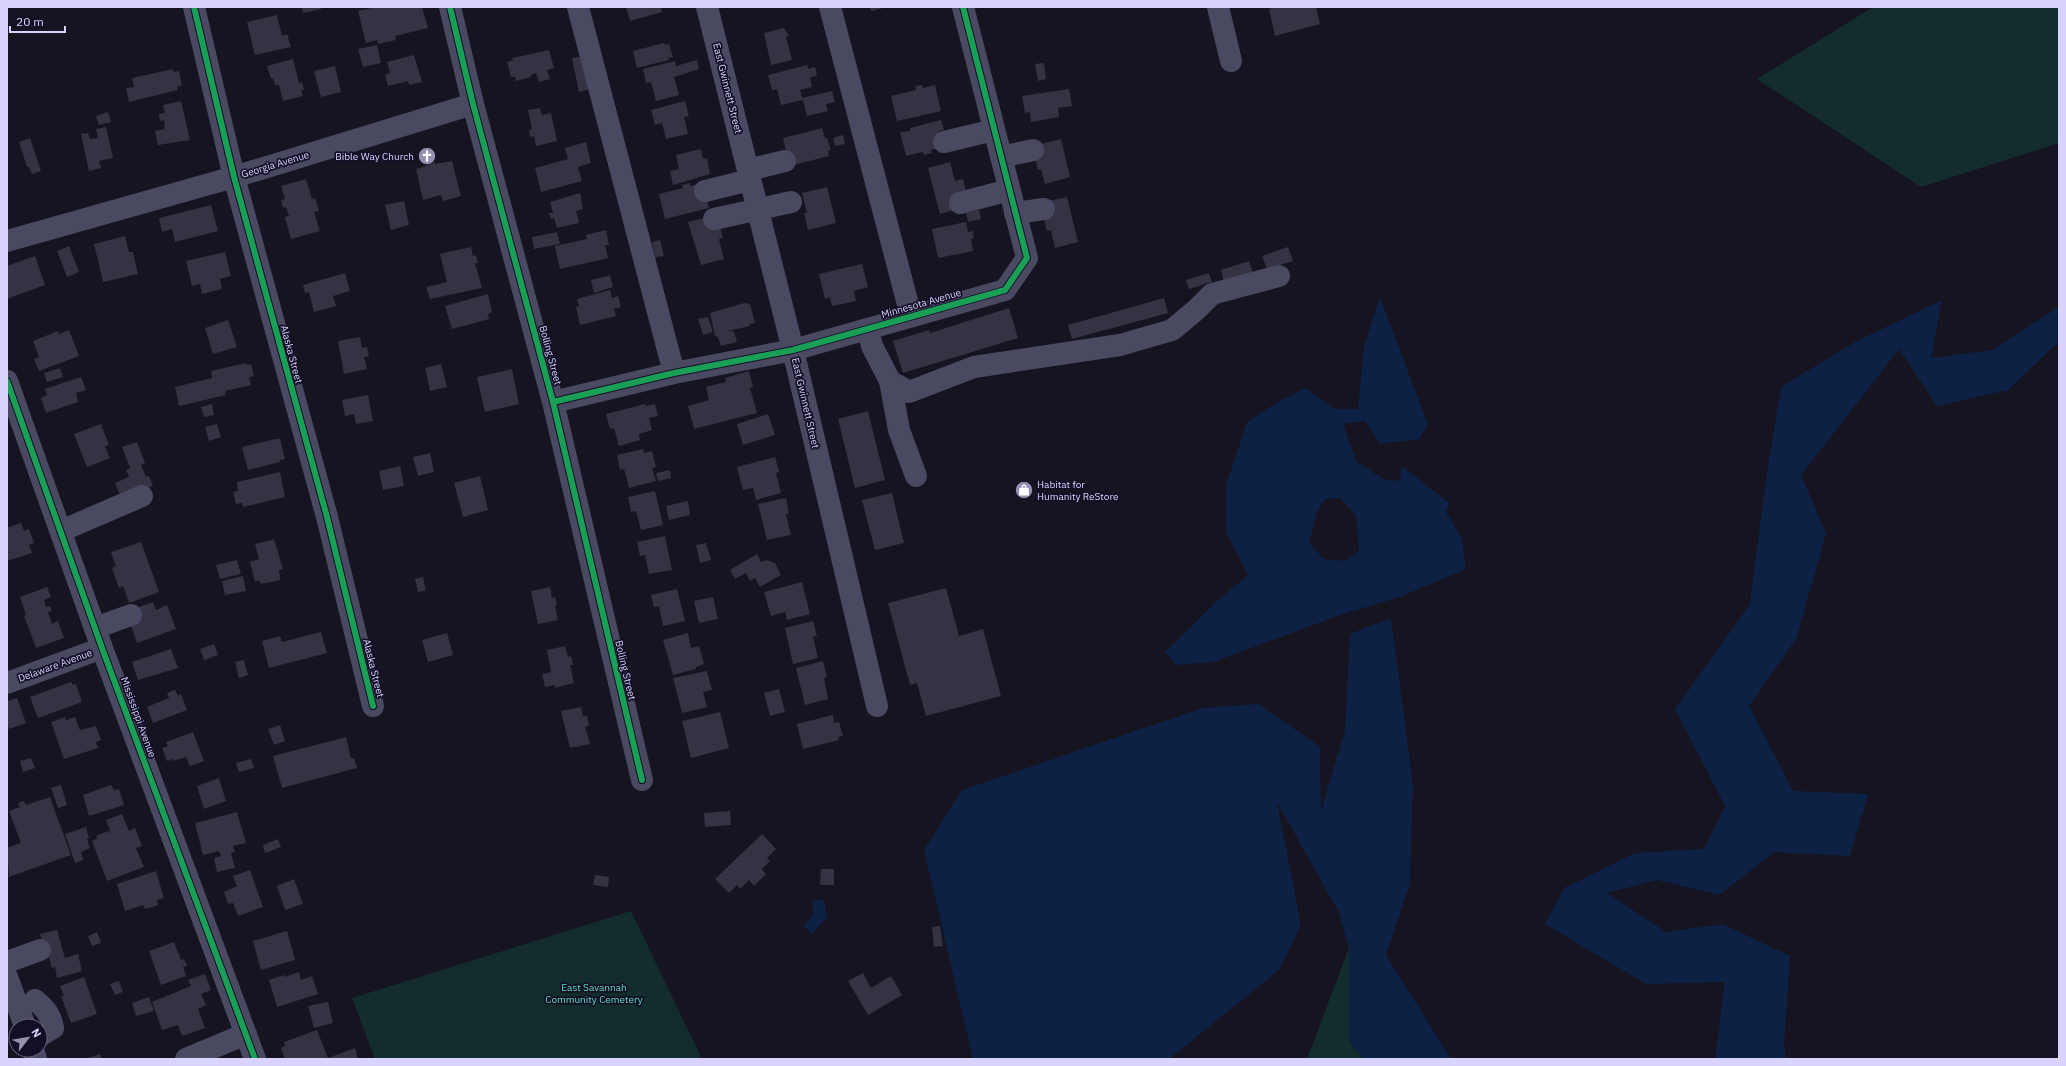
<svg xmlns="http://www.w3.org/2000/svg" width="2066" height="1066" viewBox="0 0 2066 1066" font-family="'IBM Plex Sans',sans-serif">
	<rect width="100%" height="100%" fill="#161421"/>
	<path fill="#132c2d" d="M 1873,7 L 2059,7 L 2059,143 L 1921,187 L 1757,79 Z
		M 631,911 L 702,1059 L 375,1059 L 352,998 Z
		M 1349,948 L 1349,1042 L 1364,1059 L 1307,1059 Z"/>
	<path fill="#0d2144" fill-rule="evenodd" d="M 1380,297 L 1428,425 L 1419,439 L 1380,444 L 1365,421 L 1343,424 L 1356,461 L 1383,479 L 1400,481 L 1402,466 L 1449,503 L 1446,512 L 1462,539 L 1466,569 L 1400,597 L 1340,615 L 1213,662 L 1176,665 L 1165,652 L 1215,603 L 1248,575 L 1226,532 L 1226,485 L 1247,422 L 1278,402 L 1306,388 L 1334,409 L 1358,409 L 1364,346 ZM 1340,498 L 1356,516 L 1359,551 L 1346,561 L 1324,559 L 1309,543 L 1317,512 L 1325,499 Z
		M 1942,300 L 1931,358 L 1992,350 L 2059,307 L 2059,341 L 2008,390 L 1937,406 L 1899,349 L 1801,475 L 1826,534 L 1796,639 L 1749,706 L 1793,791 L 1868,794 L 1850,856 L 1775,852 L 1719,895 L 1657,880 L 1607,893 L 1666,932 L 1723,924 L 1790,956 L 1784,1045 L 1786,1059 L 1715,1059 L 1725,982 L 1646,984 L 1545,924 L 1564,888 L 1635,853 L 1704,849 L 1725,806 L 1675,709 L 1750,604 L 1767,472 L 1781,387 L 1855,342 Z
		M 1391,618 L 1413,784 L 1410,883 L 1386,955 L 1451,1059 L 1364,1059 L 1349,1042 L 1349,948 L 1338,911 L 1277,802 L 1301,925 L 1279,970 L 1169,1059 L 973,1059 L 924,850 L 962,790 L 1203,708 L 1259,704 L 1320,747 L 1321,811 L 1345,730 L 1350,634 Z
		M 824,899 L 827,917 L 812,934 L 803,926 L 814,913 L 812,901 Z"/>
	<path fill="#343243" d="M 302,7 L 321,7 L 321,9 L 303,13 Z
		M 376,7 L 422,7 L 428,28 L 395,36 L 396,40 L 378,44 L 377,40 L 366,43 L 358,11 Z
		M 626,7 L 661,7 L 662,12 L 630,21 Z
		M 870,7 L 883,7 L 883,8 L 871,11 Z
		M 1275,7 L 1316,7 L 1320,24 L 1275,36 L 1269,9 Z
		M 277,15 L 282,36 L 287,34 L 291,47 L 255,55 L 247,22 Z
		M 784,28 L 789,36 L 786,37 L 792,60 L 771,65 L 764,33 Z
		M 664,43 L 665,45 L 669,44 L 673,57 L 668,58 L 669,60 L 637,68 L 633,51 Z
		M 377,45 L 381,63 L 363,67 L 358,49 Z
		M 549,50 L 554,68 L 547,70 L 550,79 L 539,82 L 536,73 L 531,75 L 531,77 L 516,81 L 515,77 L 511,77 L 507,62 L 513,60 L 512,58 Z
		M 414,55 L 422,82 L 409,85 L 408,81 L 388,86 L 385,75 L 390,73 L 387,62 Z
		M 584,56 L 591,89 L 579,92 L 572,58 Z
		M 293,59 L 299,83 L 302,82 L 304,90 L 301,90 L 303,96 L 283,101 L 279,85 L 275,85 L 273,78 L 271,79 L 267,66 Z
		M 697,60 L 699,69 L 674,77 L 679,95 L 656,101 L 651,82 L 646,83 L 643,69 L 675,61 L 676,66 Z
		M 1044,63 L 1046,79 L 1038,81 L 1035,64 Z
		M 807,65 L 808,69 L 815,67 L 817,76 L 810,77 L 812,87 L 800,90 L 802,98 L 832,91 L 835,102 L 826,104 L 828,111 L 807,116 L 803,100 L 781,105 L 777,89 L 772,90 L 768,75 Z
		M 335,66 L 341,92 L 321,97 L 314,71 Z
		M 173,69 L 173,72 L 179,71 L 182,85 L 177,87 L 178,90 L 129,102 L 126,88 L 134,87 L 132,78 Z
		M 922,85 L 923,88 L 935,85 L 941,111 L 897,121 L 891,96 L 916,90 L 915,86 Z
		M 1069,89 L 1072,106 L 1058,108 L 1059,117 L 1031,122 L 1030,112 L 1025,113 L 1022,96 Z
		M 181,101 L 190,140 L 158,145 L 155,131 L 165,129 L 164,120 L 160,121 L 159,114 L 165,113 L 163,105 Z
		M 685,101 L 689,116 L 684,117 L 688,134 L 666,139 L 662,123 L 655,125 L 651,110 Z
		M 540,108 L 542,115 L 551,113 L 557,141 L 536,146 L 534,136 L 530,137 L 529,130 L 532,129 L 528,110 Z
		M 108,112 L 111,122 L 99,125 L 96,116 Z
		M 941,120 L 944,130 L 939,131 L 944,147 L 931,150 L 932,153 L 924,155 L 923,152 L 906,156 L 900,132 L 910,131 L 910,128 Z
		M 106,127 L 113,158 L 99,161 L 101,168 L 89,171 L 81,134 L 88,133 L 90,139 L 98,138 L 96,129 Z
		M 822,128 L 825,138 L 827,138 L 831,150 L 828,151 L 829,156 L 790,166 L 783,138 Z
		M 843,135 L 845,144 L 835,146 L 833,138 Z
		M 30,138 L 41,171 L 32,174 L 29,167 L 27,167 L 19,142 Z
		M 1061,139 L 1070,177 L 1045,184 L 1041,169 L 1038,170 L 1032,146 Z
		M 586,142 L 591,163 L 578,167 L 582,181 L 541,192 L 535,168 L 568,159 L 565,148 Z
		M 701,149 L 703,159 L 707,158 L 710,174 L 673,185 L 670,171 L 679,169 L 676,155 Z
		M 434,158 L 435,164 L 452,161 L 461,196 L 443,201 L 441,195 L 423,200 L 416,169 L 426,166 L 425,160 Z
		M 950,162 L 955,181 L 963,179 L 967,195 L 961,208 L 940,214 L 928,168 Z
		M 306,179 L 312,199 L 315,198 L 319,211 L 314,212 L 320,231 L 291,239 L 285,217 L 289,216 L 286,207 L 283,208 L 281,200 L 285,199 L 281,186 Z
		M 690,183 L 690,186 L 703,183 L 709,208 L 665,219 L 659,194 L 683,188 L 682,185 Z
		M 827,187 L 836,223 L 808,230 L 804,213 L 807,213 L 802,193 Z
		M 580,193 L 583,209 L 576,211 L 579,223 L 557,228 L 554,218 L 551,219 L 549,213 L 553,213 L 550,202 Z
		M 1067,197 L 1078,242 L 1055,248 L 1051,230 L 1047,231 L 1043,214 L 1044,202 Z
		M 404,201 L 409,225 L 391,230 L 385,205 Z
		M 211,205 L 218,231 L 175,242 L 172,229 L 162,232 L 159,218 Z
		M 979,210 L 981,219 L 968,222 L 966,213 Z
		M 713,216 L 719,223 L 723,238 L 719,239 L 724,259 L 701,265 L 688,222 Z
		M 966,222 L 968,232 L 973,231 L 974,238 L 971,239 L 973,251 L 938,258 L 932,229 Z
		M 606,230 L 609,245 L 605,245 L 608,258 L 560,269 L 555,246 L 587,239 L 586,235 Z
		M 557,232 L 560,244 L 534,249 L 532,237 Z
		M 125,236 L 129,252 L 133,252 L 138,274 L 103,282 L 94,244 Z
		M 660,240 L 664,256 L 655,257 L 652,242 Z
		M 69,246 L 79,272 L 67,277 L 57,251 Z
		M 471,247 L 473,256 L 476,255 L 478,263 L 475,263 L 482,288 L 430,299 L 426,287 L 447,282 L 440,254 Z
		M 1288,247 L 1293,261 L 1267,269 L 1262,256 Z
		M 225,252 L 231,276 L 220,279 L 222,289 L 202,294 L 200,284 L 192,286 L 186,261 Z
		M 35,256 L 45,285 L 7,299 L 7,266 Z
		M 1249,261 L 1253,273 L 1224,282 L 1221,270 Z
		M 862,264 L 868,287 L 854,291 L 856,301 L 832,306 L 830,297 L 825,299 L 819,274 Z
		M 345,273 L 350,291 L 333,296 L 336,306 L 314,312 L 309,292 L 305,293 L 303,285 Z
		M 1209,273 L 1212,282 L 1189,289 L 1186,280 Z
		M 610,275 L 613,287 L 594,293 L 591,280 Z
		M 610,290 L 612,298 L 618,296 L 621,307 L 614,309 L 616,316 L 580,325 L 576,307 L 579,306 L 577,299 Z
		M 488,294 L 492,312 L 488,314 L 489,319 L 452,329 L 445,306 Z
		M 1164,298 L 1168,313 L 1072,339 L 1068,325 Z
		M 744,303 L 750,304 L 755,323 L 749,324 L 750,326 L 728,331 L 734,331 L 737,342 L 721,346 L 718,337 L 715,336 L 710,313 Z
		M 1009,308 L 1018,338 L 903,373 L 893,341 L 929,330 L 930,333 Z
		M 708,317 L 713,332 L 703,335 L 698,319 Z
		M 228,320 L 237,347 L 213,354 L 205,328 Z
		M 69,330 L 79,356 L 39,371 L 34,359 L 39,357 L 33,341 L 58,331 L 59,334 Z
		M 360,337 L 362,348 L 367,347 L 369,356 L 364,357 L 367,369 L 344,374 L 338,341 Z
		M 246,363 L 246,365 L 251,364 L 254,376 L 249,377 L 251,385 L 225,391 L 226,395 L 179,406 L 175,387 L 212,378 L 211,371 Z
		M 441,364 L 447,387 L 430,391 L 425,368 Z
		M 60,368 L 63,377 L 47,382 L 44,373 Z
		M 512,369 L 519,404 L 485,412 L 477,377 Z
		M 749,371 L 753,387 L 750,388 L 757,413 L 694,429 L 688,406 L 709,400 L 706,387 L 726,382 L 725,378 Z
		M 81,377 L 86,390 L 76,393 L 78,402 L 46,413 L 41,398 L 47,395 L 45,389 Z
		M 368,395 L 373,421 L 356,424 L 354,414 L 345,416 L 342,400 Z
		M 212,404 L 214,415 L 204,417 L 201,407 Z
		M 645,404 L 646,406 L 655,404 L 658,416 L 649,418 L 652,430 L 639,434 L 640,440 L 619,446 L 614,428 L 610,429 L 606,414 Z
		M 868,411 L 885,480 L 855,488 L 838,419 Z
		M 768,414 L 775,435 L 743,445 L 737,424 Z
		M 101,424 L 109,445 L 105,446 L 110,458 L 87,467 L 74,434 Z
		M 217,424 L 221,437 L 209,441 L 205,427 Z
		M 275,439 L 280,439 L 285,459 L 280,460 L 280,462 L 248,470 L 242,447 Z
		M 137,442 L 145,463 L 141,465 L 146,477 L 149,476 L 153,486 L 121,498 L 115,483 L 129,477 L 126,470 L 130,468 L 122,447 Z
		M 643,449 L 644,453 L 652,451 L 656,467 L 652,468 L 656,481 L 629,488 L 624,469 L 620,470 L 617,455 Z
		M 430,453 L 434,472 L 418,476 L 413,457 Z
		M 775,457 L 779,472 L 776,473 L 781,493 L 756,500 L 753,488 L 743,490 L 737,467 Z
		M 400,466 L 404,486 L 383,490 L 379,471 Z
		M 670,470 L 671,478 L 658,481 L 656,473 Z
		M 280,472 L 285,497 L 243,507 L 242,503 L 236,504 L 233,492 L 238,491 L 237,482 Z
		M 480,476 L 488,510 L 463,517 L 454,483 Z
		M 655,491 L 663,525 L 641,530 L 636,511 L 631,512 L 628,497 Z
		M 892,493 L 904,543 L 875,550 L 862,500 Z
		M 786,498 L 789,514 L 786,514 L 791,535 L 767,540 L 758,504 Z
		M 688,501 L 690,515 L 669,520 L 666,506 Z
		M 21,523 L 24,531 L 29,529 L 34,543 L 29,545 L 32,553 L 7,561 L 7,528 Z
		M 665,536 L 672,570 L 649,574 L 645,555 L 640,556 L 637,542 Z
		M 274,539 L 283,569 L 279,570 L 280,580 L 261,584 L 259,580 L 255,582 L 250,562 L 259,559 L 255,544 Z
		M 141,542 L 159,592 L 129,603 L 123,586 L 119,588 L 112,568 L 116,566 L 111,552 Z
		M 706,543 L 711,560 L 700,563 L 696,545 Z
		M 757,554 L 761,562 L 767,560 L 775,563 L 781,575 L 760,587 L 755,578 L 750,581 L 746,573 L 735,579 L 730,570 Z
		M 237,560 L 241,574 L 220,579 L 216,565 Z
		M 243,576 L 246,591 L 225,595 L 222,581 Z
		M 423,577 L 426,590 L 418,592 L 415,579 Z
		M 802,582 L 810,614 L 787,620 L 785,612 L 771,616 L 764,592 Z
		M 47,587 L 51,597 L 44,600 L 46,607 L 50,606 L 52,611 L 48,612 L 52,624 L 58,621 L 64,638 L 36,648 L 24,616 L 26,615 L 20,597 Z
		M 550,587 L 552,598 L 555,597 L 557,605 L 555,606 L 558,620 L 538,624 L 531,591 Z
		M 946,588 L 959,636 L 983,629 L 1001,696 L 926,716 L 917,683 L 910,685 L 888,603 Z
		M 677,589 L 685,621 L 663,626 L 659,606 L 654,607 L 651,595 Z
		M 713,597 L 718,619 L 699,623 L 694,601 Z
		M 153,602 L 156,610 L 167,605 L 176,629 L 137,643 L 129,620 L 130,610 Z
		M 813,621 L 817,636 L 813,637 L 818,658 L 793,664 L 785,628 Z
		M 321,632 L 327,653 L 269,668 L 262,641 L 280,636 L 282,642 Z
		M 447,633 L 453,655 L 428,662 L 422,640 Z
		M 688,633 L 691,648 L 699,646 L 704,664 L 696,667 L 696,669 L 673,675 L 663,640 Z
		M 214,644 L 218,655 L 204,660 L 200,649 Z
		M 565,646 L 568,657 L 571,656 L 573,665 L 570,665 L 574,683 L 555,688 L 555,685 L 545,687 L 542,674 L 551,672 L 547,650 Z
		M 171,649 L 178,668 L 138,680 L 132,662 Z
		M 244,660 L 248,675 L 239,678 L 235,662 Z
		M 823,661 L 827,677 L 824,678 L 828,699 L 805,705 L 796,668 Z
		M 707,671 L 712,690 L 703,692 L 707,707 L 682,713 L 673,678 Z
		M 71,682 L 73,685 L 76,684 L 82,702 L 38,718 L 30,697 Z
		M 779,689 L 785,712 L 770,716 L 764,693 Z
		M 175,690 L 178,696 L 181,694 L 187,710 L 153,723 L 147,707 L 169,698 L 167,693 Z
		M 17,698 L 26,723 L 9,729 L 7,723 L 7,701 Z
		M 581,707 L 583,716 L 587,716 L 589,726 L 585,727 L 590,744 L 570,748 L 561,711 Z
		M 720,712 L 729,748 L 691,758 L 682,721 Z
		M 833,715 L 834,723 L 839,722 L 843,736 L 838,737 L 839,740 L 803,749 L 797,724 Z
		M 65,717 L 66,720 L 75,717 L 80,730 L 96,726 L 101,740 L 96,742 L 98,748 L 64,759 L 51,722 Z
		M 280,725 L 285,741 L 274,745 L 268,729 Z
		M 193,732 L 204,761 L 190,766 L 186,757 L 173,761 L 172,759 L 167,761 L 162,748 L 168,746 L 166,742 Z
		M 346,737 L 351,758 L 354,758 L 357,768 L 282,788 L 273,756 Z
		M 31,758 L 35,768 L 23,772 L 20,761 Z
		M 251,759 L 254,768 L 239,772 L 236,763 Z
		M 219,778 L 226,801 L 204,809 L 197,786 Z
		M 61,785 L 67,805 L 58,808 L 51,788 Z
		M 111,785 L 114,790 L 119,789 L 124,805 L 89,816 L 83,795 Z
		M 50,797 L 71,855 L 9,877 L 7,848 L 21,843 L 9,811 L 20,807 L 18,803 L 24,801 L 26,805 Z
		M 730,811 L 731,825 L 705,827 L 704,813 Z
		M 237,812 L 246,843 L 233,846 L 235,852 L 231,853 L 235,868 L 217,872 L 214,858 L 221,856 L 219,851 L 203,855 L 195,823 Z
		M 122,814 L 129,831 L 135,828 L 142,846 L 136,848 L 144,867 L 107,881 L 92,841 L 97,839 L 96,836 L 108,831 L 111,834 L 106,820 Z
		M 86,827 L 89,838 L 87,839 L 90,848 L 81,852 L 83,860 L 75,863 L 65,834 Z
		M 762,834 L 776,849 L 767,858 L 770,861 L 762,869 L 766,874 L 754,886 L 749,880 L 740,889 L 737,885 L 729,893 L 715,879 Z
		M 278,839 L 281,847 L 265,853 L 263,845 Z
		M 821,869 L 834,869 L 834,885 L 820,885 Z
		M 250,870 L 263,907 L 238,916 L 233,903 L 228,904 L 224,892 L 237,886 L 233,876 Z
		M 156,871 L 164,898 L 157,900 L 158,905 L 145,909 L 143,905 L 125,911 L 117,884 Z
		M 595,875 L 609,877 L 608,887 L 593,885 Z
		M 294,879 L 303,904 L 285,910 L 277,886 Z
		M 940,926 L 943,946 L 934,947 L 932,927 Z
		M 57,930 L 65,958 L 78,954 L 82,971 L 57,978 L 55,967 L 52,968 L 49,957 L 47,958 L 40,934 Z
		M 287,931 L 295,960 L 261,970 L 253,941 Z
		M 97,932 L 101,943 L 92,946 L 88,936 Z
		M 174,942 L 181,960 L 184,959 L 187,966 L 183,967 L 186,976 L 161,985 L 149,951 Z
		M 299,972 L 301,980 L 312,976 L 318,994 L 277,1007 L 269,980 L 284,975 L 285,977 Z
		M 863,973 L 871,988 L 891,976 L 902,995 L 868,1015 L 848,981 Z
		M 205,974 L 211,990 L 201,994 L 206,1005 L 198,1009 L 205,1028 L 182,1036 L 178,1025 L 162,1030 L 152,1002 L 191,986 L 188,980 Z
		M 84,977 L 97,1014 L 71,1023 L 61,996 L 64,996 L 60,986 Z
		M 119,981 L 123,992 L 115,995 L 110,984 Z
		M 149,997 L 154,1011 L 136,1016 L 132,1003 Z
		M 328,1002 L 333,1023 L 314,1028 L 308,1006 Z
		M 317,1030 L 328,1058 L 355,1048 L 358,1059 L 285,1059 L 281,1048 L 285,1046 L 284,1042 Z
		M 100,1054 L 102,1059 L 85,1059 Z"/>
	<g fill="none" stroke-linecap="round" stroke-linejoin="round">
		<path stroke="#4a4962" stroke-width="22" d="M 194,7 L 234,177 L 327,517 L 373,706
			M 450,7 L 473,104 L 553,402 L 642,780
			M 578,7 L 674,373
			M 707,7 L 793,350 L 877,706
			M 830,7 L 911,316
			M 1218,7 L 1231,61
			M 944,142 L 994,130
			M 1001,157 L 1033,150
			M 748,170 L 785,161
			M 705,191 L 750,180
			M 960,203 L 1009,190
			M 1015,213 L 1044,209
			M 714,219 L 791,202
			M 7,241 L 234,177 L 473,104
			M 868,329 L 872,346 L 890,381 L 909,392 L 974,367 L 1120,345 L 1172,330 L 1196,310 L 1212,294 L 1279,276
			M 7,381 L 102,648 L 255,1059
			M 890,381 L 899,430 L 916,476
			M 553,402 L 674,373 L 793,350 L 1005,290 L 1027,258 L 963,7
			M 61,531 L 142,496
			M 95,628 L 131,615
			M 7,683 L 102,648
			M 7,962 L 40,950
			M 7,977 L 25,1026
			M 35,1000 C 45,1008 51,1015 53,1028 L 40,1036
			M 33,1050 L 36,1059
			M 186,1059 L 246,1034"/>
		<defs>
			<path id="cycleway" d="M 194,7 L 234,177 L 327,517 L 373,706
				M 450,7 L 473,104 L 553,402 L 642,780
				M 7,381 L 102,648 L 255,1059
				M 553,402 L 674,373 L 793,350 L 1005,290 L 1027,258 L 963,7"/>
		</defs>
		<use href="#cycleway" stroke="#130f26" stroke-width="8"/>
		<use href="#cycleway" stroke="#1a9f57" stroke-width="6"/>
	</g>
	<defs>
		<symbol id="church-disc" viewBox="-11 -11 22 22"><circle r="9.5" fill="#9591b1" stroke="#130f26"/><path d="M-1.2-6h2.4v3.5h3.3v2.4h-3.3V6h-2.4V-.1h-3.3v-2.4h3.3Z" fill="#fff"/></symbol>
		<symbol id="shop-disc" viewBox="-11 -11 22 22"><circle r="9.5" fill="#9591b1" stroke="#130f26"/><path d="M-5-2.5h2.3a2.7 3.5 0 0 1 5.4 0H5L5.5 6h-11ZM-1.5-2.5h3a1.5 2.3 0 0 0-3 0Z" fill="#fff"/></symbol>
	</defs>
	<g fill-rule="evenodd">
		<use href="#church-disc" x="417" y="146" width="20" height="20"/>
		<use href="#shop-disc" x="1014" y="480" width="20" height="20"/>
	</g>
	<g text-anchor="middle" stroke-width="3.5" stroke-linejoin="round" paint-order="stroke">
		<g font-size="10" fill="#d9d4ff" stroke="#130f26">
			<text transform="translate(728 88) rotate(76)" y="4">East Gwinnett Street</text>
			<text transform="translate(275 164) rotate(-17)" y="4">Georgia Avenue</text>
			<text transform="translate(921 303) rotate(-16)" y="4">Minnesota Avenue</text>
			<text transform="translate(292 354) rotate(75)" y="4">Alaska Street</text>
			<text transform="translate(551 355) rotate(75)" y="4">Bolling Street</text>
			<text transform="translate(806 403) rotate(77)" y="4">East Gwinnett Street</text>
			<text transform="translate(55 665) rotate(-20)" y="4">Delaware Avenue</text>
			<text transform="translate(374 668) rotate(76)" y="4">Alaska Street</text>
			<text transform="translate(626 670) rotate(77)" y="4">Bolling Street</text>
			<text transform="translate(139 717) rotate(70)" y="4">Mississippi Avenue</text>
		</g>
		<g font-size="10" fill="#d9d4ff" stroke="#130f26" text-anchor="end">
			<text x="414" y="160">Bible Way Church</text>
			<text x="1037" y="488" text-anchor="start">Habitat for<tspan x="1037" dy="12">Humanity ReStore</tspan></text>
		</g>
		<g font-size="10" fill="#5fe0c0" stroke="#130f26">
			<text x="594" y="991">East Savannah<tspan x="594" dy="12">Community Cemetery</tspan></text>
		</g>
	</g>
	<rect width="2066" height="1066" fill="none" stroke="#d9d4ff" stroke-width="16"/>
	<g transform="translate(28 1038) rotate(59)"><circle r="19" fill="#130f26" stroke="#625e7d"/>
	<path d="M0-3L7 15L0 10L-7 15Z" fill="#9591b1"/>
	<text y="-6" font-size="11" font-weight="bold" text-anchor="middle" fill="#d9d4ff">N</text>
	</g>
	<path d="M10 26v6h55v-6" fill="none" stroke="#d9d4ff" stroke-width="2"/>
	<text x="16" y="26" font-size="12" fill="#d9d4ff" stroke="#130f26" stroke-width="3" paint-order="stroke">20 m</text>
</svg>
